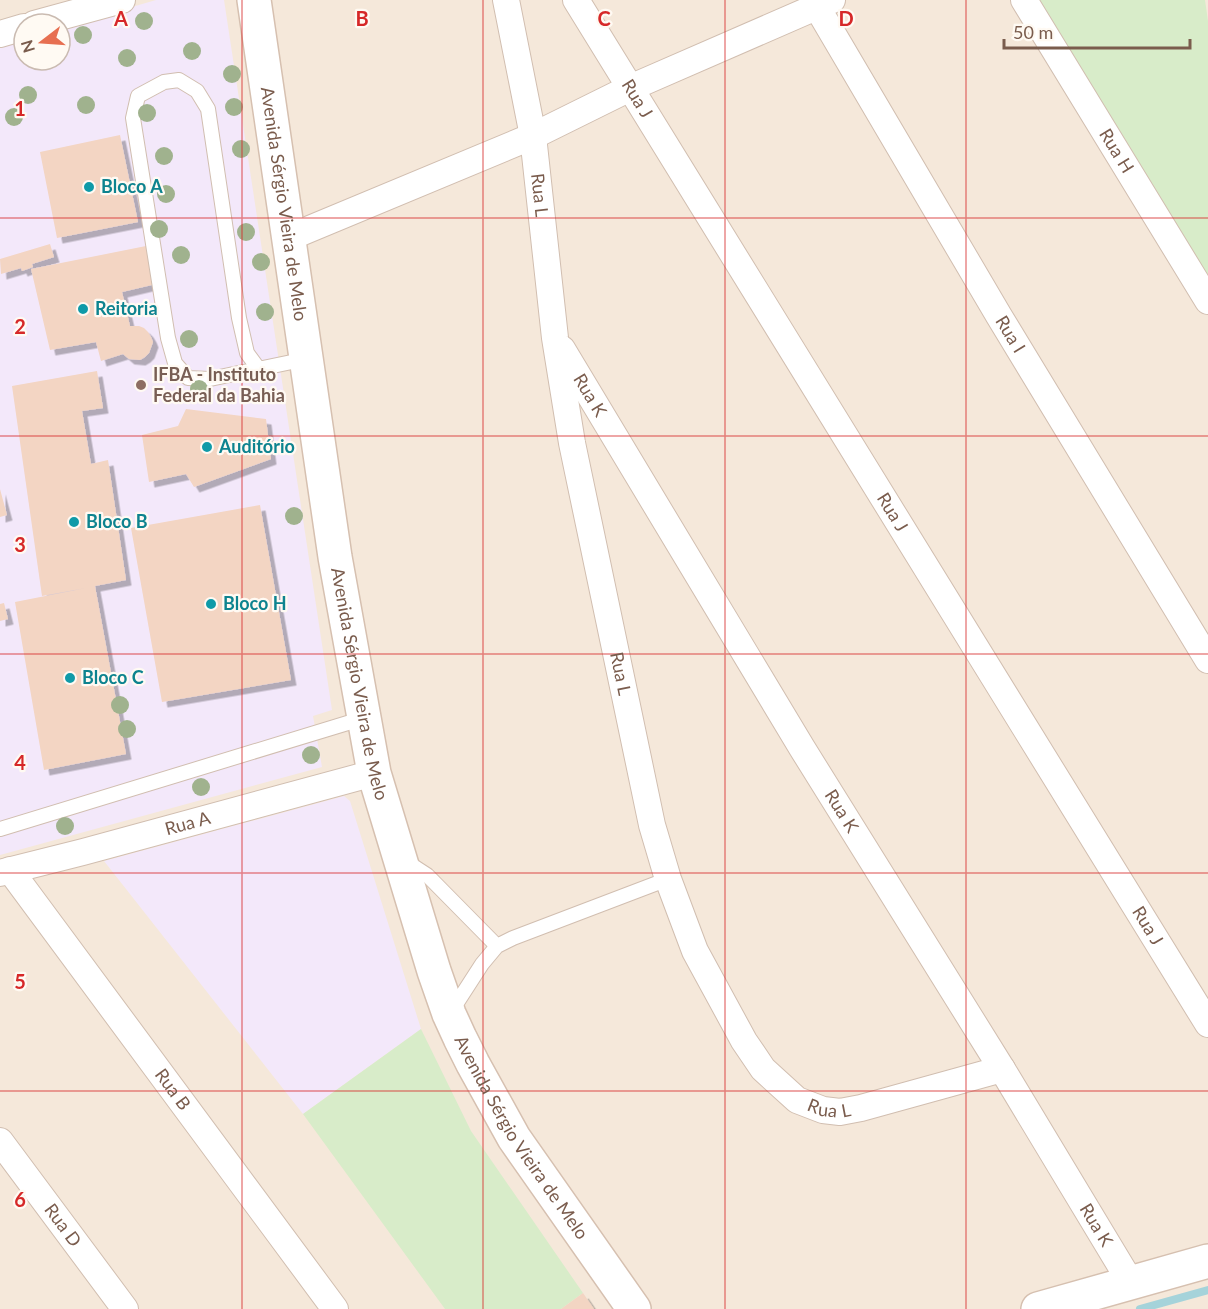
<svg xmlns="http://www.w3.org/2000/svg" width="1208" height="1309" viewBox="0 0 1208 1309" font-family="Lato,sans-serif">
	<defs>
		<filter id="shadow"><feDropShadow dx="5.5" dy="5.5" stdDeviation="0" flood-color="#0004"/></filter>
	</defs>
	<rect width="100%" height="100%" fill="#fdf6ec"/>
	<path fill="#f5e8da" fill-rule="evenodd" d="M 0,0 L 1208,0 L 1208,1309 L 0,1309 ZM 24,24 L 60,24 L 60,60 L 24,60 Z"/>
	<path fill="#f3e8fa" d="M 156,0 L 224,0 L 332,710 L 313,716 L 322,767 L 0,855 L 0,46 L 24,39 L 24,60 L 60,60 L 60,28 Z
		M 344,796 L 350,801 L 421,1029 L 303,1114 L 104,861 Z"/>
	<path fill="#d8ecc9" d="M 1033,0 L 1205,0 L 1208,21 L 1208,285 Z
		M 421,1029 L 471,1131 L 583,1293 L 561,1309 L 445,1309 L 303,1114 Z"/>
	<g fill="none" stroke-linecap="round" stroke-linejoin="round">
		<path stroke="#a5d3da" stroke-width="8" d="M 1140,1309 L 1208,1290"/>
	</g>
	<path fill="#f3d5c3" filter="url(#shadow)" d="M 120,135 L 138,222 L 57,238 L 40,152 Z
		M 50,244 L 54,257 L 32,264 L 33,267 L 22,271 L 21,268 L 1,274 L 0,259 Z
		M 146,246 L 156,284 L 122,292 L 130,326 L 139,326 L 144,328 L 148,332 L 151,337 L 153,342 L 149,353 L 145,357 L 140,360 L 129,359 L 123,354 L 101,361 L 96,342 L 50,350 L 31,269 Z
		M 97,371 L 103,408 L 82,411 L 91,464 L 108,460 L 126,580 L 95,586 L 126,754 L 44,770 L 15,602 L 86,588 L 42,596 L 12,386 Z
		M 186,409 L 266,419 L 271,459 L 194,487 L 186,474 L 149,482 L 142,435 L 178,426 Z
		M 0,489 L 7,515 L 0,517 Z
		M 260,505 L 291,680 L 162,702 L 131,528 Z
		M 4,603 L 8,619 L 0,621 L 0,604 Z
		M 583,1293 L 594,1309 L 561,1309 Z"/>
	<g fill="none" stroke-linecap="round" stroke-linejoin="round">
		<defs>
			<path id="lane" d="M 258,368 L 247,353 L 239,318 L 208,109 L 197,91 L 179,80 L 164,82 L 138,96 L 133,118 L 168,338 L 175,363 L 188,378 L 210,379 L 306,359
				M 0,829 L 364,718
				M 407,862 L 427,875 L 497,946
				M 451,1012 L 482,964 L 497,946 L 513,938 L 668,879"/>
			<g id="street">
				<path id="s1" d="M 506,0 L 533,136 L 555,338 L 572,443 L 652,825 L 668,879 L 695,951 L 744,1041 L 763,1069 L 797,1100 L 823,1110 L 840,1112 L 861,1108 L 1002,1069"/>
				<path id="s2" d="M 576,0 L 1208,1024"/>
				<path id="s3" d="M 1024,0 L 1208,301"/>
				<path id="s4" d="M 817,7 L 999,316 L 1208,660"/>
				<path d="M 34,24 L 122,0"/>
				<path d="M 0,34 L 24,27"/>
				<path d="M 288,238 L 533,136 L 630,88 L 832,0"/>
				<path id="s5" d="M 562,349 L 802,748 L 1002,1069 L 1131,1283"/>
				<path id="s6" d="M 10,870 L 335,1309"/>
				<path id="s7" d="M 0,873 L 83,852 L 374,773"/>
				<path id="s8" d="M 0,1141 L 125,1309"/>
			</g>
			<g id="secondary">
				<path id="s9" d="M 254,0 L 335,557 L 374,773 L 434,971 L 449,1014 L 460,1038 L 473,1064 L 514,1138 L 634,1309"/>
				<path d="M 1038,1309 L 1208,1261"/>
			</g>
		</defs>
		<use href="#lane" stroke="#d1beb0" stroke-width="16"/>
		<use href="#street" stroke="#d1beb0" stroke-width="28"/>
		<use href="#secondary" stroke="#d6c0b0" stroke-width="36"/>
		<use href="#lane" stroke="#fff" stroke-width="14"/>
		<use href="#street" stroke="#fff" stroke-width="26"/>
		<use href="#secondary" stroke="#fff" stroke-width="33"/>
	</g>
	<g fill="#a0b28e">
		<circle cx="144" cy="21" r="9"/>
		<circle cx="83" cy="35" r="9"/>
		<circle cx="192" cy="51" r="9"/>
		<circle cx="127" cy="58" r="9"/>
		<circle cx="232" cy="74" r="9"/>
		<circle cx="28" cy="95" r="9"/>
		<circle cx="86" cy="105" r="9"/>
		<circle cx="234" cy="107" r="9"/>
		<circle cx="147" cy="113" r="9"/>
		<circle cx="14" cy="117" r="9"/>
		<circle cx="241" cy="149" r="9"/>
		<circle cx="164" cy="156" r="9"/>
		<circle cx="166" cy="194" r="9"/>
		<circle cx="159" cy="229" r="9"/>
		<circle cx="246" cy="232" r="9"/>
		<circle cx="181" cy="255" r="9"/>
		<circle cx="261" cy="262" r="9"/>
		<circle cx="265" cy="312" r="9"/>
		<circle cx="189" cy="339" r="9"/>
		<circle cx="199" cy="389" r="9"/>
		<circle cx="294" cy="516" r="9"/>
		<circle cx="120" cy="705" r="9"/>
		<circle cx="127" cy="729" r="9"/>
		<circle cx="311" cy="755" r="9"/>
		<circle cx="201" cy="787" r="9"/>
		<circle cx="65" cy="826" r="9"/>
	</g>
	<path fill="none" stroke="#d62828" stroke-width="1.5" stroke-opacity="0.55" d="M 242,0 L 242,1309M 483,0 L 483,1309M 725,0 L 725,1309M 966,0 L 966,1309M 0,218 L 1208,218M 0,436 L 1208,436M 0,654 L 1208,654M 0,873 L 1208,873M 0,1091 L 1208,1091"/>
	<g fill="#0f9aa8" stroke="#fffaf3" stroke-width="2">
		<circle cx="89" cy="187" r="6"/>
		<circle cx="83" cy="309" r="6"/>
		<circle cx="207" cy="447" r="6"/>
		<circle cx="74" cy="522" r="6"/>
		<circle cx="211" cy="604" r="6"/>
		<circle cx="70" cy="678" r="6"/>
	</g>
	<circle fill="#8d6e63" stroke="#fffaf3" stroke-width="2" cx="141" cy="385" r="6"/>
	<g text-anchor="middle" stroke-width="4.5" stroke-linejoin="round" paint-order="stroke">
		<g font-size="18" fill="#7a5c4d" stroke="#fffaf3">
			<text dy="6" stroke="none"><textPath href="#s2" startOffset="116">Rua J</textPath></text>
			<text dy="6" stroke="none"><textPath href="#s3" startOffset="177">Rua H</textPath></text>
			<text dy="6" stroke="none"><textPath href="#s1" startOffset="198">Rua L</textPath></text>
			<text dy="6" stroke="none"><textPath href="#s9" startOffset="206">Avenida Sérgio Vieira de Melo</textPath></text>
			<text dy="6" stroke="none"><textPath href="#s4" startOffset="380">Rua I</textPath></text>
			<text dy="6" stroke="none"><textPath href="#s5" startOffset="54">Rua K</textPath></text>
			<text dy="6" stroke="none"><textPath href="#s2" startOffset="602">Rua J</textPath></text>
			<text dy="6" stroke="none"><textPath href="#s1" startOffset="684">Rua L</textPath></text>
			<text dy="6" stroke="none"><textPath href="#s9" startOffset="692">Avenida Sérgio Vieira de Melo</textPath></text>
			<text dy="6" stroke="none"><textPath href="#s5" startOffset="540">Rua K</textPath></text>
			<text dy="6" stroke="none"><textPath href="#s7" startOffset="194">Rua A</textPath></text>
			<text dy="6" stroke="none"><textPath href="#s2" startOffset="1088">Rua J</textPath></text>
			<text dy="6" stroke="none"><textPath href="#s6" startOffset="273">Rua B</textPath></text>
			<text dy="6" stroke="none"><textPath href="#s1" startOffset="1188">Rua L</textPath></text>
			<text dy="6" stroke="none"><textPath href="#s9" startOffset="1178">Avenida Sérgio Vieira de Melo</textPath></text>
			<text dy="6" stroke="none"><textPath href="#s8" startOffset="105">Rua D</textPath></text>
			<text dy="6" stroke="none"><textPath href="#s5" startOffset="1026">Rua K</textPath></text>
		</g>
		<g font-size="18" font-weight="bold" fill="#0d838f" stroke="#fffaf3" text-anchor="start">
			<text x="101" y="193">Bloco A</text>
			<text x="95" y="315">Reitoria</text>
			<text x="219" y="453">Auditório</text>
			<text x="86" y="528">Bloco B</text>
			<text x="223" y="610">Bloco H</text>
			<text x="82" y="684">Bloco C</text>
		</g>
		<g font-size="18" font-weight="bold" fill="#785e54" stroke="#fffaf3" text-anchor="start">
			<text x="153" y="381">IFBA - Instituto<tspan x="153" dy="21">Federal da Bahia</tspan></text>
		</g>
	</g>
	<g font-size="20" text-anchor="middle" font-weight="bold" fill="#d62828" stroke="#fffaf3" stroke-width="4.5" stroke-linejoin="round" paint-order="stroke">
		<text x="121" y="26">A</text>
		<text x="362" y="26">B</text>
		<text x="604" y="26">C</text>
		<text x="846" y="26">D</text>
		<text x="20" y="116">1</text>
		<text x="20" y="334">2</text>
		<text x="20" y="552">3</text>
		<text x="20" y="770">4</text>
		<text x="20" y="989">5</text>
		<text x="20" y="1207">6</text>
	</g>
	<g transform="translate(42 42) rotate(253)"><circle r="28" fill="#fffaf3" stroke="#cabbb1" stroke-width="1.5"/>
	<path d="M0-4.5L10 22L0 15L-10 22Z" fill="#e76f51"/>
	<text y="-9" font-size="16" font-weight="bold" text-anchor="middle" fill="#7a5c4d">N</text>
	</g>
	<path d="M1004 39v9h186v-9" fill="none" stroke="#7a5c4d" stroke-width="3"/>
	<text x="1013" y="39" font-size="18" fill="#7a5c4d" stroke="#fffaf3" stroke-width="4.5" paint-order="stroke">50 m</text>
</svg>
